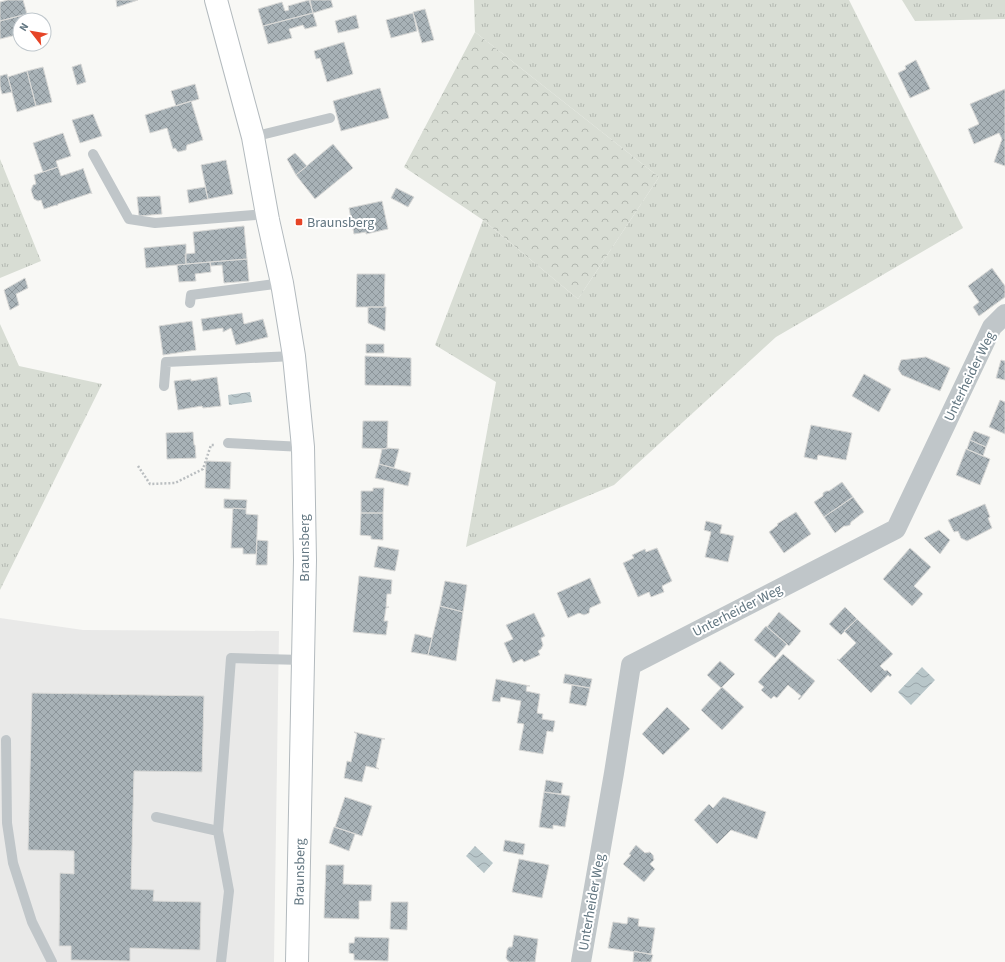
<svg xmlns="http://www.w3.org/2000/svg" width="1005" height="962" viewBox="0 0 1005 962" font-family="'Source Sans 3',sans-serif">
	<defs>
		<pattern id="grass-tufts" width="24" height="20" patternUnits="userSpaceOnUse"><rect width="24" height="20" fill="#d8ddd4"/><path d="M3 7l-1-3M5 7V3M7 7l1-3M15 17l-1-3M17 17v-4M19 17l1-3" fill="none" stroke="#b3b8b1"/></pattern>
		<pattern id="forest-crowns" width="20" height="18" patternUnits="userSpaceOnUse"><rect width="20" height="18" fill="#d8ddd4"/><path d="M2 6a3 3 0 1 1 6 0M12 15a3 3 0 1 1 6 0" fill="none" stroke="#b3b8b1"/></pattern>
		<pattern id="water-waves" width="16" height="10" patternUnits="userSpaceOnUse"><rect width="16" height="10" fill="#b8c6c9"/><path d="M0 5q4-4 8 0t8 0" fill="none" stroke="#99a5a9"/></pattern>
		<pattern id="building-cross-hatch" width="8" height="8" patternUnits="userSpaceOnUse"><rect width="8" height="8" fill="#a8b2b7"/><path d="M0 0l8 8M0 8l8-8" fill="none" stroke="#8c959a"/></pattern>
	</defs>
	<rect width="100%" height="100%" fill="#f8f8f5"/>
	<path fill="#e9e9e8" d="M 0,618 L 83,630 L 279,631 L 274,962 L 0,962 Z"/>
	<path fill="url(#grass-tufts)" d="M 474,0 L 849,0 L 963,228 L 776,337 L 614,485 L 466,547 L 496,382 L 435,345 L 483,220 L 578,299 L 659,177 L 475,32 Z
		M 902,0 L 1005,0 L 1005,19 L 915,21 Z
		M 0,159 L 41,261 L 0,278 Z
		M 0,324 L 19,366 L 102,384 L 0,590 Z"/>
	<path fill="url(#forest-crowns)" d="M 475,32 L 659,177 L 578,299 L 483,220 L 404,167 Z"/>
	<path fill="url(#water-waves)" d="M 250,392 L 252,402 L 229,405 L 228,395 Z
		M 922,667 L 935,680 L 911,705 L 898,692 Z
		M 475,846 L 493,863 L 484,873 L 466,856 Z"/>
	<path fill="url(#building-cross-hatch)" stroke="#d9d9d7" d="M 8,0 L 23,0 L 27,14 L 0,21 L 0,2 Z
		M 116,0 L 138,0 L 117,7 Z
		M 309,0 L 313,13 L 263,26 L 258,9 L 282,2 L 285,11 L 289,10 L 288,6 Z
		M 310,0 L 331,0 L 333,7 L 313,13 Z
		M 425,9 L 434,40 L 422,43 L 413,12 Z
		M 313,13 L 317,26 L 305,29 L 303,25 L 289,29 L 292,38 L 268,44 L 263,26 Z
		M 413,13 L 417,31 L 391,38 L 386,20 Z
		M 27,14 L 29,20 L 20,20 L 20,34 L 0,39 L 0,21 Z
		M 356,15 L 359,28 L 338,33 L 335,21 Z
		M 344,42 L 353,74 L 327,82 L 320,58 L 316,59 L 314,51 Z
		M 916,60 L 930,89 L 910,98 L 898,73 L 906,69 L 905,66 Z
		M 81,64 L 86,82 L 77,85 L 72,67 Z
		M 43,67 L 52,102 L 36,106 L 27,71 Z
		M 27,71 L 36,106 L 17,112 L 8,77 Z
		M 7,74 L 12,92 L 2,94 L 0,86 L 0,76 Z
		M 195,84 L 199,99 L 176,106 L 171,91 Z
		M 380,88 L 389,118 L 341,131 L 333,101 Z
		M 1005,89 L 1005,166 L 994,162 L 1002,139 L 999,133 L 974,144 L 968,129 L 979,124 L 970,104 Z
		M 191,101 L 203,140 L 187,145 L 186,150 L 178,152 L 175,148 L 173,149 L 167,128 L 150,133 L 145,115 Z
		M 93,114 L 102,136 L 80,143 L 72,120 Z
		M 63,133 L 71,156 L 56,161 L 58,167 L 43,172 L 33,143 Z
		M 333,144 L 353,168 L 315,199 L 296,175 Z
		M 295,153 L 307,166 L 296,175 L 287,159 Z
		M 226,160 L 233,194 L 208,199 L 201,165 Z
		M 58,167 L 61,176 L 82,169 L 83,168 L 92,194 L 91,193 L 58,204 L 57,206 L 56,205 L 44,209 L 41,200 L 38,201 L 34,199 L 31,190 L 33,185 L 36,184 L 34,175 Z
		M 205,187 L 208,199 L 189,203 L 187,190 Z
		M 396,188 L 414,197 L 408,207 L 391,198 Z
		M 160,196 L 162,214 L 139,216 L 137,197 Z
		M 382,201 L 388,229 L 366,234 L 366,232 L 354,234 L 349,208 Z
		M 244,226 L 247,259 L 186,264 L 185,254 L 195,253 L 193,232 Z
		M 186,244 L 186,264 L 146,268 L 144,248 Z
		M 247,259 L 249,281 L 224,283 L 222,265 L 211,266 L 210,262 Z
		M 210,262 L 211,272 L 195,274 L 196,281 L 179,282 L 177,265 Z
		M 992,268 L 1005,286 L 1005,297 L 979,316 L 973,307 L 979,302 L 968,286 Z
		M 357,274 L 385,274 L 384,307 L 356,307 Z
		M 25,278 L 28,288 L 16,294 L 19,305 L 10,310 L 4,290 Z
		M 368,307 L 386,307 L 385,331 L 368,323 Z
		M 242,313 L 244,324 L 263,319 L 268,337 L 236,345 L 231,328 L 223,332 L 223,328 L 203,331 L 201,319 Z
		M 192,321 L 196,350 L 163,355 L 159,326 Z
		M 366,344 L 384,344 L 384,353 L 366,353 Z
		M 365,356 L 411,358 L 411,386 L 365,385 Z
		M 926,357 L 950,368 L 940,391 L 902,375 L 898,369 L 901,360 Z
		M 1001,360 L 1005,361 L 1005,380 L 996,378 Z
		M 864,374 L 891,389 L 879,412 L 852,396 Z
		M 217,377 L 221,406 L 203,408 L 202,406 L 178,410 L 174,381 L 191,379 L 191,381 Z
		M 1000,400 L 1005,402 L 1005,434 L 989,427 Z
		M 363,421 L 388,421 L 387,449 L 362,448 Z
		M 811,425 L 852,433 L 846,460 L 818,455 L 817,460 L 804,457 Z
		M 974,431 L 990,437 L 986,447 L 970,440 Z
		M 193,432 L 194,445 L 195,445 L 196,458 L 167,459 L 166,433 Z
		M 970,440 L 986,447 L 983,456 L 967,449 Z
		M 387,448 L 399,449 L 394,468 L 379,464 L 382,449 Z
		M 966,449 L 990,459 L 980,485 L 956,475 Z
		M 206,461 L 231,462 L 230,489 L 205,488 Z
		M 379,464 L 411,473 L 408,486 L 375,478 Z
		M 842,482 L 853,497 L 824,517 L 814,502 L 823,496 L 823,493 L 826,491 L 829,491 Z
		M 373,488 L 384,488 L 383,513 L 361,513 L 361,491 L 373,491 Z
		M 853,497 L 864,512 L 851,522 L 850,525 L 847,526 L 844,526 L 835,533 L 824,517 Z
		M 224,499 L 247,500 L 246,509 L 224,508 Z
		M 985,504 L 990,517 L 988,518 L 992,528 L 967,541 L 961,538 L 958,531 L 954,532 L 948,520 Z
		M 233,508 L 246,509 L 246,514 L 258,515 L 256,554 L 243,554 L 243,548 L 231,548 Z
		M 796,512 L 811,534 L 784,553 L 769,532 L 778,525 L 777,524 Z
		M 361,513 L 383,513 L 383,540 L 371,539 L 371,536 L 360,535 Z
		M 706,521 L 722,525 L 720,533 L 734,536 L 728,562 L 705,557 L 711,532 L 704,530 Z
		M 939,530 L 950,540 L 940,554 L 924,538 Z
		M 257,540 L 268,541 L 267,565 L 256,565 Z
		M 378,546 L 399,550 L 395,571 L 374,567 Z
		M 657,548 L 672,581 L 662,586 L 664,592 L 651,597 L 649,592 L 638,597 L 623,563 L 634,558 L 632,555 L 645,549 L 646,552 Z
		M 910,548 L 931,567 L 914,586 L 923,594 L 912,606 L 883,579 Z
		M 359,576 L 392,580 L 391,594 L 387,594 L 386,607 L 389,607 L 386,608 L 384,621 L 388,621 L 386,635 L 353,632 Z
		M 590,578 L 601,603 L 590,608 L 589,613 L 584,615 L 579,613 L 568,618 L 557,593 Z
		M 445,581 L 467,585 L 463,612 L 440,606 Z
		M 440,606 L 463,612 L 456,661 L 428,655 Z
		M 845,607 L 857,619 L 841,635 L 829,624 Z
		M 779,612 L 801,631 L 789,646 L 767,627 Z
		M 534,613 L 545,636 L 541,638 L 543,645 L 541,649 L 538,651 L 540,655 L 524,662 L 522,659 L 513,663 L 504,643 L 513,639 L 506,625 Z
		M 857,619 L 893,654 L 880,666 L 885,671 L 887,670 L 892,675 L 890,677 L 888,675 L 871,693 L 837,659 L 839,660 L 856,643 L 844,631 Z
		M 766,626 L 787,644 L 775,658 L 754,640 Z
		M 415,634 L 432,638 L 428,655 L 411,652 Z
		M 783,654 L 815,681 L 799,700 L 798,699 L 801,696 L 788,685 L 777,698 L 774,696 L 771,699 L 761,690 L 764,687 L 758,682 Z
		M 720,661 L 735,674 L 721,688 L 707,675 Z
		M 565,674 L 592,679 L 590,688 L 563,683 Z
		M 496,679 L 530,686 L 527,686 L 526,691 L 540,694 L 537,713 L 543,714 L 542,719 L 555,721 L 553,732 L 547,731 L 543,754 L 519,750 L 524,724 L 517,723 L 521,701 L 501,697 L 500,702 L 492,701 Z
		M 572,685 L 590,688 L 586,706 L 569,703 Z
		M 722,687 L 744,707 L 722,730 L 701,710 Z
		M 32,693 L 204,696 L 202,772 L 134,771 L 131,889 L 154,890 L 153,901 L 201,902 L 200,950 L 130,948 L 130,961 L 71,960 L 71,946 L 59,946 L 60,873 L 74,874 L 74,851 L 28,850 Z
		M 667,707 L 690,729 L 663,755 L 642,734 Z
		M 354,732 L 385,739 L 382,739 L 376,767 L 379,769 L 366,766 L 362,782 L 344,778 L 347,761 L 351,762 L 357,734 Z
		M 546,780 L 563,783 L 561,794 L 544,792 Z
		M 544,792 L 570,796 L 565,827 L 553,825 L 553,829 L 539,827 Z
		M 345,797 L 372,806 L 362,836 L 335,827 Z
		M 723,797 L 766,812 L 757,839 L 731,830 L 717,844 L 694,820 L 709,804 L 713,808 Z
		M 334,827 L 355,834 L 349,851 L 329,843 Z
		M 505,840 L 525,844 L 523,855 L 503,851 Z
		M 636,845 L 645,853 L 650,852 L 653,855 L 654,860 L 650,864 L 655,869 L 644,882 L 623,864 L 631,855 L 629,854 Z
		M 519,859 L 549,865 L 542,898 L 512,892 Z
		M 326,865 L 344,865 L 343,884 L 372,885 L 371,901 L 359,901 L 359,919 L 324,918 Z
		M 391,902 L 408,902 L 407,930 L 390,929 Z
		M 628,917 L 639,919 L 638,926 L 655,928 L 651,954 L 608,948 L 613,922 L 627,924 Z
		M 514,935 L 538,939 L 535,962 L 509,962 L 509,961 L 508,961 L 506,958 L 507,950 L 509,947 L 512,947 Z
		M 355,937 L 389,938 L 388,961 L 354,960 L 354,954 L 349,953 L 349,943 L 354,943 Z
		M 634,951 L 653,955 L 651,962 L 633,962 Z"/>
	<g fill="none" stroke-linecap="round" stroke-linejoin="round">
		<defs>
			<path id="secondary" d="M 216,0 L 253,137 L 268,220 L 282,283 L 294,356 L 303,447 L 305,560 L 297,962"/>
		</defs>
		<use href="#secondary" stroke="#b3babe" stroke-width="24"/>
		<path stroke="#babec0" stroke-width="2.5" stroke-dasharray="2 2" stroke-linecap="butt" d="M 138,466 L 150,484 L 175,483 L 203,469 L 211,445 L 214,445"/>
		<path stroke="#c0c6c9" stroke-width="10" d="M 253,137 L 330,118
			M 93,154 L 129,219 L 155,223 L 267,214
			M 190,303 L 191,295 L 282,283
			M 164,386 L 166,362 L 294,356
			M 228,443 L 303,447
			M 6,740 L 7,823 L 13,863 L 32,922 L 52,962
			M 156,817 L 218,831 L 229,891 L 221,962
			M 218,831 L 231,658 L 303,660"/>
		<path stroke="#c0c6c9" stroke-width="20" d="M 581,962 L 614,773 L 631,665 L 896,529 L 992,327 L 1005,314"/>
		<use href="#secondary" stroke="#fff" stroke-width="22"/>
	</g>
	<rect fill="#e64426" stroke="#fff" stroke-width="1.5" x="295" y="218" width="8" height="8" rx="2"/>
	<g text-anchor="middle" stroke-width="4" stroke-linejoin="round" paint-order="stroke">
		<g font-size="14" fill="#627681" stroke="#fff" text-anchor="start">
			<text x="307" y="227">Braunsberg</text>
		</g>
		<g font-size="14" fill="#627681" stroke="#fff">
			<text transform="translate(969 376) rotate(-64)" y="5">Unterheider Weg</text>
			<text transform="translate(304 548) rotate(-90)" y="5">Braunsberg</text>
			<text transform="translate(737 610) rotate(-27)" y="5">Unterheider Weg</text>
			<text transform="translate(299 872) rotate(-89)" y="5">Braunsberg</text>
			<text transform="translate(591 902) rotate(-80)" y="5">Unterheider Weg</text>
		</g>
	</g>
	<g transform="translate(32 32) rotate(301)"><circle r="19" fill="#ffffff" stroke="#c0c8cd"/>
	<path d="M0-3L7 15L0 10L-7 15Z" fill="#e64426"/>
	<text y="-6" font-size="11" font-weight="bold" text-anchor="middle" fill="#627681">N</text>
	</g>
</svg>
